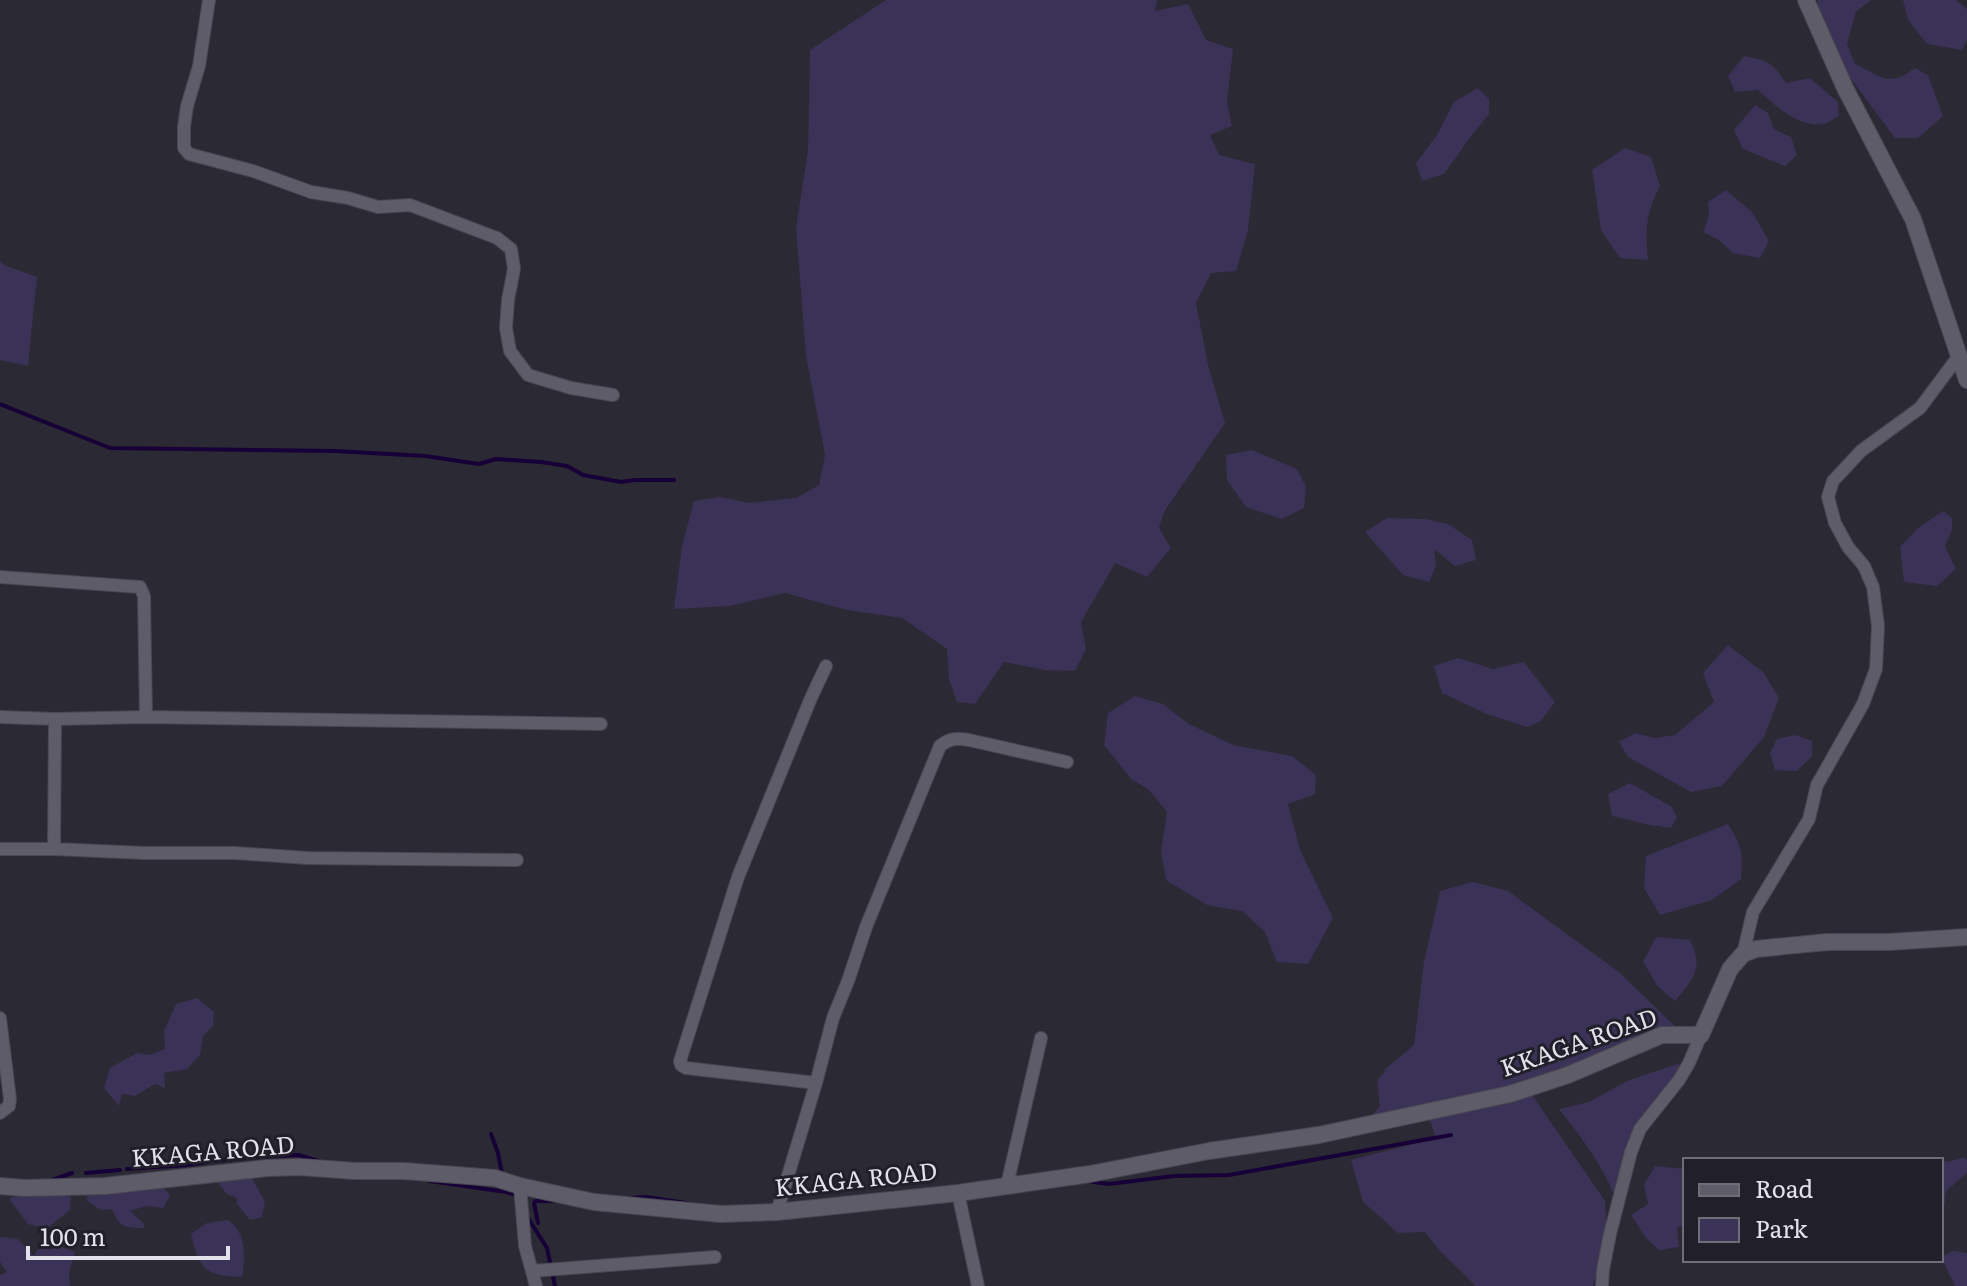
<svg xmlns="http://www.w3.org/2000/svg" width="1967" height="1286" viewBox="0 0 1967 1286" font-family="Literata,serif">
	<rect width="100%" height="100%" fill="#2b2933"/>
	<path fill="#3b3257" d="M 886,0 L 1157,0 L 1155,11 L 1188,4 L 1206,40 L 1233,49 L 1227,102 L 1232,126 L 1210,135 L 1219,155 L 1255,164 L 1248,230 L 1236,271 L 1211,273 L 1196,303 L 1208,365 L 1225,423 L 1164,512 L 1159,528 L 1171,548 L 1147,577 L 1115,563 L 1081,622 L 1086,649 L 1075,671 L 1045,670 L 1004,662 L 975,704 L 957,702 L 949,679 L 947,649 L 902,618 L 847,610 L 785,593 L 730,606 L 674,609 L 682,546 L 694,501 L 720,497 L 749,503 L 796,498 L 819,485 L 825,455 L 806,356 L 796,228 L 808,151 L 810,50 Z
		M 1818,0 L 1872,0 L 1856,11 L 1847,44 L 1855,64 C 1883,77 1888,88 1915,68 L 1928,75 L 1943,116 L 1918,138 L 1895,138 L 1845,71 L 1818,8 Z
		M 1903,0 L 1956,0 L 1967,9 L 1967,39 L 1962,50 L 1927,44 L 1908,20 Z
		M 1744,56 C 1769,61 1772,62 1786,83 L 1810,78 L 1838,102 L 1839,116 C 1835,118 1831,121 1827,123 C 1801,131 1776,106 1758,90 L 1735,92 L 1728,76 Z
		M 1478,88 L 1489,99 L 1489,114 L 1469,139 L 1444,174 L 1422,181 L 1416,163 L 1437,135 L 1454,102 Z
		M 1755,105 L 1768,113 L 1774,129 L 1791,137 L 1797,155 L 1785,166 L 1743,149 L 1734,130 Z
		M 1625,148 L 1651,157 L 1660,186 C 1646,212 1645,231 1648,260 L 1620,258 L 1601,230 L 1592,170 Z
		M 1726,190 L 1752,212 L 1769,241 L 1760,258 L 1733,253 L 1719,240 L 1703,232 L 1709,216 L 1708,202 Z
		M 0,261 L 4,265 L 37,277 L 28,366 L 0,360 Z
		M 1252,450 L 1297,469 L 1306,487 L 1304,508 L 1282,519 L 1246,507 L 1227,480 L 1226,455 Z
		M 1943,511 L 1952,518 L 1952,530 L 1945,546 L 1956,569 L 1937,586 L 1904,582 L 1900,547 L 1917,529 Z
		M 1387,518 L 1425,519 L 1448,524 L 1472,540 L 1476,560 L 1455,566 L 1434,549 L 1436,566 L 1429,582 L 1403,575 L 1365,532 Z
		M 1728,645 L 1764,673 L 1779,698 L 1764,737 L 1722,786 L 1691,792 L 1628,757 L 1619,742 L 1635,733 L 1655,738 L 1675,735 L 1714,702 L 1703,673 Z
		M 1458,658 L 1493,669 L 1524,662 L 1555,702 L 1541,721 L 1527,727 L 1487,714 L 1442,693 L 1434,666 Z
		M 1135,696 L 1163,704 L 1189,724 L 1233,745 L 1292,756 L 1316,775 L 1315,794 L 1288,804 L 1300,850 L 1333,918 L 1308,964 L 1277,962 L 1265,932 L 1242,911 L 1207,905 L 1166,880 L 1161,851 L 1167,812 L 1148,789 L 1131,779 L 1104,745 L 1108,713 Z
		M 1795,735 L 1812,741 L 1812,756 L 1797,771 L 1775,770 L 1770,753 L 1777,739 Z
		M 1630,783 L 1672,807 L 1677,818 L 1671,828 L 1650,825 L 1612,816 L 1608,794 Z
		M 1728,824 C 1742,845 1743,854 1741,879 L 1712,900 L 1660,915 L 1644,888 L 1646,856 Z
		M 1473,882 L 1508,891 L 1619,972 L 1684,1035 L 1589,1075 L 1532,1095 L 1605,1201 L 1607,1230 L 1593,1286 L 1476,1286 L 1440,1251 L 1425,1232 L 1398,1233 L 1363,1202 L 1351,1160 L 1436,1138 L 1428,1115 L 1363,1126 L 1380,1106 L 1377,1080 L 1385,1072 L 1384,1070 L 1414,1045 L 1424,962 L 1440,891 Z
		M 1656,937 L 1690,940 C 1704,969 1694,978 1675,1001 L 1658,987 L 1643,962 Z
		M 197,998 L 214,1012 L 213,1026 L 203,1036 L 200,1055 L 187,1069 L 164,1073 L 165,1088 L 155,1084 L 135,1096 L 122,1094 L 119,1106 L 104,1088 L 110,1068 L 137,1053 L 150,1055 L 165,1049 L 164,1031 L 176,1004 Z
		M 1680,1063 L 1667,1095 L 1647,1118 L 1616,1200 C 1604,1166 1581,1137 1559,1109 L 1589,1102 L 1627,1081 Z
		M 1965,1157 L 1967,1160 L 1967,1173 L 1946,1191 L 1941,1233 L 1941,1160 L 1947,1162 Z
		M 1655,1166 L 1685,1169 L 1685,1224 L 1677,1228 L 1679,1247 L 1659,1250 L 1646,1238 L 1631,1215 L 1648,1204 L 1644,1185 Z
		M 224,1170 L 241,1170 L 253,1180 L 265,1202 L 262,1217 L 250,1220 L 237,1204 L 237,1198 L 227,1194 L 218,1183 Z
		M 154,1175 L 170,1196 L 163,1208 L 146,1206 L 130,1211 L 144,1224 L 144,1228 C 125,1228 119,1227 112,1209 L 101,1210 L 87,1201 L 88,1190 Z
		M 63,1190 L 71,1198 L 70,1210 L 46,1229 L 28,1224 L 9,1199 L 15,1195 C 31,1200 47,1194 63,1190 Z
		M 228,1220 C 246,1231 246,1258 242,1277 C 206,1276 199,1270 191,1234 L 207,1223 Z
		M 0,1237 L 18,1239 L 34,1256 L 39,1247 L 57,1245 L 75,1252 L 69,1272 L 70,1286 L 0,1286 L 0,1275 L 7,1272 L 0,1262 Z
		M 1953,1251 L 1967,1253 L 1967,1286 L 1955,1286 L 1941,1257 Z"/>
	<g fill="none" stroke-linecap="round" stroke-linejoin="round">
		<path stroke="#170037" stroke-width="4" d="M 0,404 L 110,448 L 335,451 L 425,456 L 479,464 L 496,459 L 541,462 L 567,466 L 583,475 L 621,482 L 635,480 L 674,480
			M 491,1134 L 498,1153 L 502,1174
			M 255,1157 L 298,1155 L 319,1161
			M 215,1161 L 244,1158
			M 127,1169 L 187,1165 L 207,1162
			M 86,1173 L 120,1170
			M 52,1180 L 72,1173
			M 430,1181 L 506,1192 L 520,1196
			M 1087,1181 L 1109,1184 L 1174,1176 L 1229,1175 L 1451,1135
			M 631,1198 L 646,1197 L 686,1203
			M 528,1218 L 547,1248 L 555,1286
			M 538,1223 L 534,1203 L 536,1201 L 558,1201"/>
		<defs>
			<path id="minor" d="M 209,0 L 199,66 L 187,106 L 184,127 L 184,148 L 189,154 L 253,171 L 311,192 L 348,198 L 378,207 L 410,205 L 497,238 L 511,249 L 514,269 L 508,300 L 506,328 L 510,351 L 528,375 L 571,388 L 613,395
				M 0,577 L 140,587 L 144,596 L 146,717
				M 0,717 L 55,719 L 146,717 L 601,724
				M 0,849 L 54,849 L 145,853 L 235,853 L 308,858 L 517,860
				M 54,849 L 55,719
				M 1743,954 L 1753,912 L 1809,819 L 1817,785 L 1863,704 L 1876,669 L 1878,626 L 1873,587 L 1864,566 L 1848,547 L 1835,523 L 1828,497 L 1833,481 L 1861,451 L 1920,408 L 1958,357
				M 0,1018 L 10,1099 L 9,1106 L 0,1113
				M 816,1083 L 686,1068 L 681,1065 L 680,1061 L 738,877 L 811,698 L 826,666
				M 1007,1185 L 1041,1038
				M 520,1186 L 525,1246 L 536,1286
				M 958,1193 L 978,1286
				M 777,1212 L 816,1083 L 833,1018 L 848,981 L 866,927 L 940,746 C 950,738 957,738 969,740 L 1067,762
				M 532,1271 L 715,1257
				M 1602,1286 L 1603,1270 L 1610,1234 L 1631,1152 L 1640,1129 L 1679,1080 L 1689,1063 L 1701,1035"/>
			<path id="tertiary" d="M 1806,0 L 1845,88 L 1913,219 L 1967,380
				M 0,1186 L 24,1188 L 105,1186 L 268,1168 L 300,1167 L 355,1171 L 404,1171 L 495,1178 L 520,1186 L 594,1202 L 721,1214 L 777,1212 L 958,1193 L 1090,1174 L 1209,1151 L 1319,1135 L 1510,1094 L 1568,1075 L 1662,1035 L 1701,1035 L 1730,969 L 1743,954 L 1756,949 L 1827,942 L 1889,942 L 1967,937"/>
		</defs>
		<use href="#minor" stroke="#494751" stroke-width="14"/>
		<use href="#tertiary" stroke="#494751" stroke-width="18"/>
		<use href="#minor" stroke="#5e5c68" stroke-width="12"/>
		<use href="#tertiary" stroke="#5e5c68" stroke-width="16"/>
	</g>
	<g text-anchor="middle" stroke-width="6" stroke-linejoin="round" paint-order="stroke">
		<g font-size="24" fill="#e3e1e9" stroke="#211f29">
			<text transform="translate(1579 1043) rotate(-19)" y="8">KKAGA ROAD</text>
			<text transform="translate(213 1152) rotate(-5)" y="8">KKAGA ROAD</text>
			<text transform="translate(856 1180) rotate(-6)" y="8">KKAGA ROAD</text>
		</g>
	</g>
	<rect x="1683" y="1158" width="260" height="104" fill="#211f29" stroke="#6f6d76" stroke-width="2"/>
	<rect x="1699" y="1184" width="40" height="12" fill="#5e5c68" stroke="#6f6d76" stroke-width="2"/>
	<text x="1755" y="1198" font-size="24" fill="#e3e1e9">Road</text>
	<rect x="1699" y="1218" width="40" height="24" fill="#3b3257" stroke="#6f6d76" stroke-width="2"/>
	<text x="1755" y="1238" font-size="24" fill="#e3e1e9">Park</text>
	<path d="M28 1246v12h200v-12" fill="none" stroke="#e3e1e9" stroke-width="4"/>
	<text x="40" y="1246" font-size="24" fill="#e3e1e9" stroke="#211f29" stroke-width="6" paint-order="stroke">100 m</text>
</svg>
